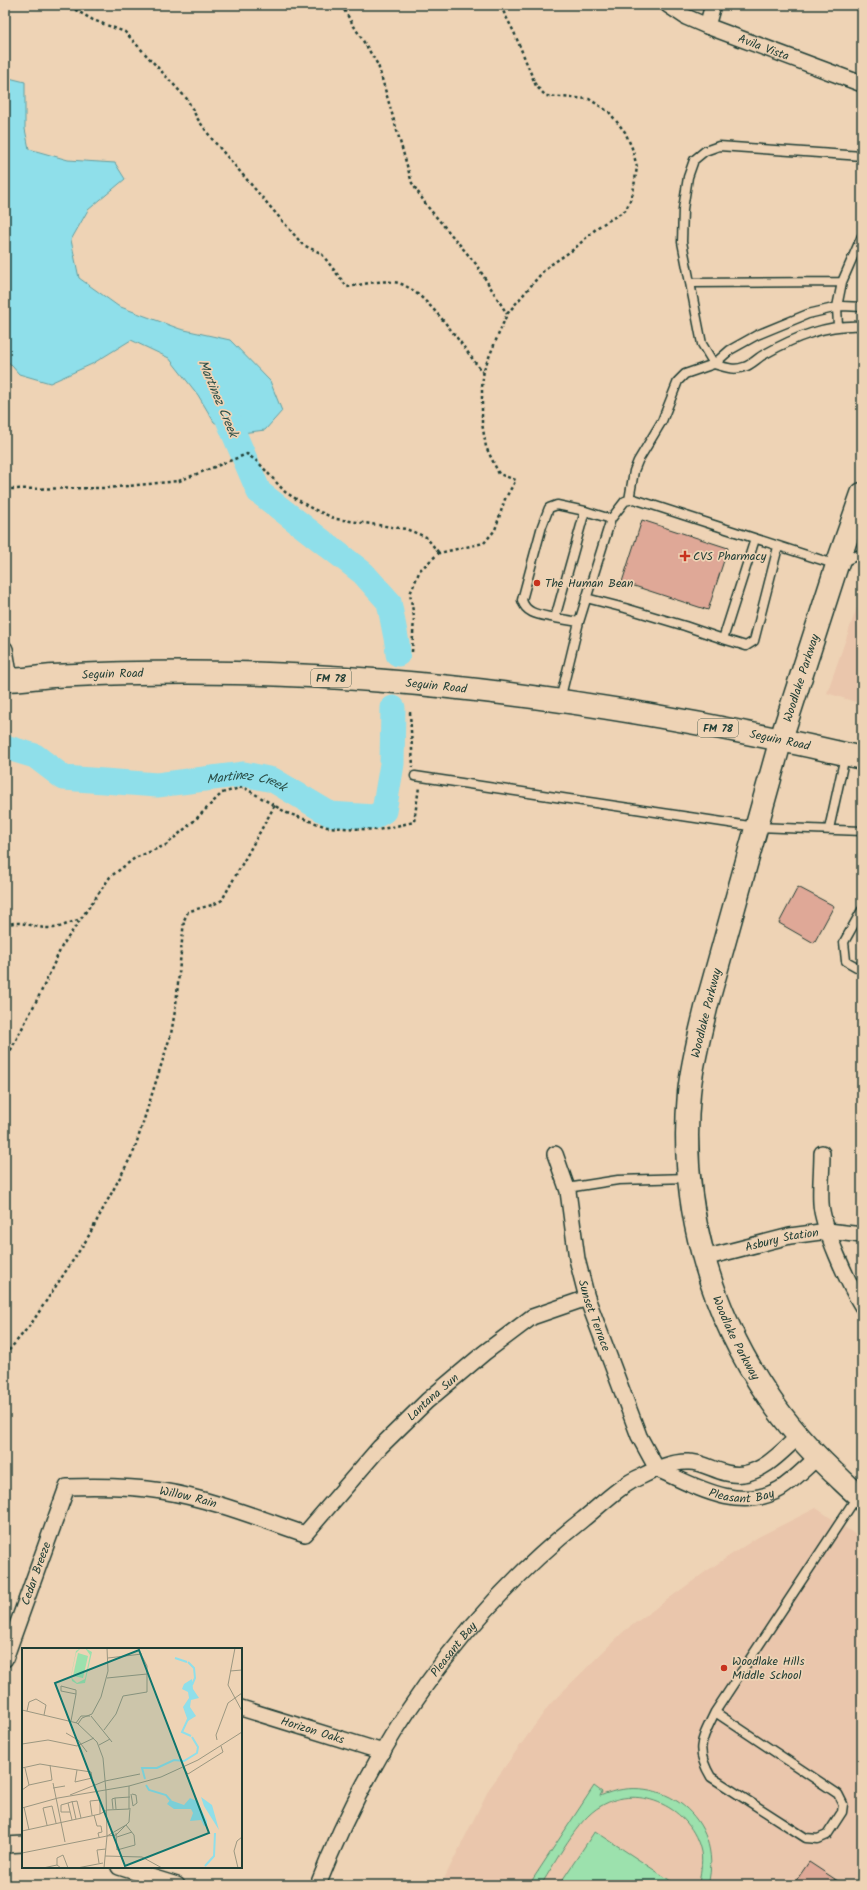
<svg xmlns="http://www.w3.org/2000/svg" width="867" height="1890" viewBox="0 0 867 1890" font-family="Kalam,sans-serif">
	<rect width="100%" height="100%" fill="#eed3b5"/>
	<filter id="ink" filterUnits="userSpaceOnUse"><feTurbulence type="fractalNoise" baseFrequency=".025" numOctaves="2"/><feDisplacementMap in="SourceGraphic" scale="8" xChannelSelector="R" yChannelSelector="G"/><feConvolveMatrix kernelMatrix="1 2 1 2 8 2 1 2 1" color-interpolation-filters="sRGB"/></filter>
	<g filter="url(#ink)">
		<path fill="#eac6ac" d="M 862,593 L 862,704 L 827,693 Z
			M 816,1508 L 862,1539 L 862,1885 L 441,1885 L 489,1789 L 550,1704 L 623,1632 L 708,1570 L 758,1537 Z"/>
		<path fill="#9ce1ad" stroke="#5e8f70" d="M 594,1786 L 602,1792 L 600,1796 C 661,1769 725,1819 708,1885 L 699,1885 C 700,1874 703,1863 701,1852 C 692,1808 639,1783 601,1806 C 577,1819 556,1862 541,1885 L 529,1885 Z
			M 595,1831 L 677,1885 L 559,1885 Z"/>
		<path fill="#8fdfea" stroke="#629ea1" d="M 5,77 L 25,82 L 25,129 L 29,149 L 68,160 L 115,163 L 125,179 L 88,210 L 71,240 L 79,278 L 118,306 L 180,329 L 230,340 L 270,381 L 282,411 L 265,430 L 234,434 L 214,422 L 198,395 L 169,358 L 131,340 L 92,364 L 50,383 L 19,374 L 5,358 Z"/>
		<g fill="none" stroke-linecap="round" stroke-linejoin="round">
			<g stroke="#8fdfea" stroke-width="25">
				<path d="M 221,403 L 259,492 L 363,573 L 389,602 L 397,643 L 398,654"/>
				<path id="s1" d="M 5,747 L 35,756 L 64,778 L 157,785 L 244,774 L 273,780 L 330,814 L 374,817 L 384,811 L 392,764 L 393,708"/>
			</g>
		</g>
		<path fill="#dfa897" stroke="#1f3d34" d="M 642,520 L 728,548 L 708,610 L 622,582 Z
			M 798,887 L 834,906 L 814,943 L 779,923 Z
			M 809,1862 L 844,1885 L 793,1885 Z"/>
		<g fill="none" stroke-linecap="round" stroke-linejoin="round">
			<defs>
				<path id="lane" d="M 690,283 L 842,282
					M 862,307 L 842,306 L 808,314 L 757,335 L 730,350 L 714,364 C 724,367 734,371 744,367 C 752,365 758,357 765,354 C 795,337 827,324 862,326
					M 838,326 L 837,307 L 842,282 L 862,236
					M 629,500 L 634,471 L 638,461 L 662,421 L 678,381 L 685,374 L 714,364 L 702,344 L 682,242 L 683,209 L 688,177 L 694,160 L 705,151 L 719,146 L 862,156
					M 586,598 L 625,608 L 685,626 L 723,639 L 755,539
					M 555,618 C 542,615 526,615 522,600 L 542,526 L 549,508 L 557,505 L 585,511
					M 579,622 L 555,618 L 585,511 L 611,519
					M 723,639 L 746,646 L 754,641 L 778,547
					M 560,700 L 579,622 L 611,519 L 625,501 L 634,499 L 837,565 L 862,553
					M 415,776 L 756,827 L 862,831
					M 829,829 L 845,756
					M 862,910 L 844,942 L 846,961 L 862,970
					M 567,1188 L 618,1180 L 689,1178
					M 715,1712 L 838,1794 L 843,1804 L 842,1812 L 827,1835 L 818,1839 L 806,1838 L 711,1777 C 694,1749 702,1739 715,1712 L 858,1495"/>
				<g id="street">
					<path id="s2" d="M 668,5 L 686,17 L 707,26 L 862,84"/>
					<path d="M 707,26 L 713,5"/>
					<path d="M 5,649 L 10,680"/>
					<path d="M 822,1153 C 822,1170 820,1187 821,1203 C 822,1227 849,1285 862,1306"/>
					<path id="s3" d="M 555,1154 L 568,1191 L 577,1259 L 587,1298 L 639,1436 L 657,1469"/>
					<path id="s4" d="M 704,1258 L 790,1236 L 828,1231 L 862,1235"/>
					<path id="s5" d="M 657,1469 C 695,1486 739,1513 780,1489 C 793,1481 806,1467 818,1457"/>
					<path id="s6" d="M 5,1659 L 67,1487 C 99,1486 130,1486 162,1491 C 211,1499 258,1518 305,1534 L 380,1447 L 427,1401 L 484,1353 L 532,1317 L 587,1298"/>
					<path id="s7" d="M 241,1708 L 383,1752"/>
					<path d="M 5,1845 L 23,1844"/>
					<path d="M 119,1867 L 177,1885"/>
					<path id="s8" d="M 318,1885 C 372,1745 464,1613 582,1520 C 601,1505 620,1485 642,1476 C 656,1469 673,1461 689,1462 C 706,1462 722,1477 743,1474 C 766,1470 782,1451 798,1437"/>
				</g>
				<g id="secondary">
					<path id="s9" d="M 862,494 L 837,565 L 781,739 L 707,1004 C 700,1034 692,1063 689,1093 C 679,1202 708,1309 770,1399 C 788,1426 809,1449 833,1472 C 842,1480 851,1490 862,1498"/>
				</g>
				<g id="primary">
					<path id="s10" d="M 5,680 C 21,680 37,677 53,676 C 113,673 174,672 235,673 C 446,678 657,710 862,758"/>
				</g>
			</defs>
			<use href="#lane" stroke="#1f3d34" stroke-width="11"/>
			<use href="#street" stroke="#1f3d34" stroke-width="18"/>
			<use href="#secondary" stroke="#1f3d34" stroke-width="25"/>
			<use href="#primary" stroke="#1f3d34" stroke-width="25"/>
			<path stroke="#1f3d34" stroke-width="2.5" stroke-dasharray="3 3" stroke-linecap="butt" d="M 64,5 L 74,9 L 93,20 L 125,32 L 187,99 L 197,118 L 212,139 L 303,245 L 321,253 L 347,287 C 361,285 378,280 393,282 C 423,284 465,350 483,373
				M 341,5 L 378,65 L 412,183 L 427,206 L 476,264 L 507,314
				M 5,489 L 107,488 L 179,481 L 247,454 L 258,462 L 285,492 L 311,508 L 336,519 L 406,529 L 426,537 L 439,553
				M 412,652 L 414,617 L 410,594 L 420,570 L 439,553 L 484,543 L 495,530 L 505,499 L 516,480 L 499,474 L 486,447 L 482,423 L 482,387 L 484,369 L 507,314 L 546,268 L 574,249 L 598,227 L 626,210 L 633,193 L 637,167 L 632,148 L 625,132 L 609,112 L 589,99 L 546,96 L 536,86 L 514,32 L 500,5
				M 410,712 L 413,767
				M 5,925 C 21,919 33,928 48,928 C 61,929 69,922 81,919
				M 5,1061 L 41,992 L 62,946 L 110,877 L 135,858 L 166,845 L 195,820 L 222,793 L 243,787 L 287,813 L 327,827 L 378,830 L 414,822 L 419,787
				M 5,1355 L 31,1324 L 87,1239 L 134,1151 L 171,1034 L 176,1005 L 184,920 L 188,912 C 199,907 212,907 222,900 L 275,805"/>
			<use href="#lane" stroke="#eed3b5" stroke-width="8"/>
			<use href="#street" stroke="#eed3b5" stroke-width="15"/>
			<use href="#secondary" stroke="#eed3b5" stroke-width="22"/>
			<use href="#primary" stroke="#eed3b5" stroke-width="22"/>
		</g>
	</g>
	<g fill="#c8321e" stroke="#eed3b5" stroke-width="1.5">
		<path d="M683 550h4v4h4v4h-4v4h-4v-4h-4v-4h4z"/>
		<circle cx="537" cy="583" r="4"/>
		<circle cx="724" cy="1668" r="4"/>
	</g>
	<g text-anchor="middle" stroke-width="3.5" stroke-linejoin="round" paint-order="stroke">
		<g fill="#eed3b5" stroke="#5d6a5b" stroke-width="1">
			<rect x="311" y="669" width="40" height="18" rx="3"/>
			<rect x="698" y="719" width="40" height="18" rx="3"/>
		</g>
		<g font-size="11" font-weight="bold" fill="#1f3d34">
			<text x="331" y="682">FM 78</text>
			<text x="718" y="732">FM 78</text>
		</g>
		<g font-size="12" fill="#1f3d34" stroke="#eed3b5">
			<text dy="4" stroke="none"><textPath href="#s2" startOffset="105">Avila Vista</textPath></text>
			<text dy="4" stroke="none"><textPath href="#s10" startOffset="108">Seguin Road</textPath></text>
			<text transform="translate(801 678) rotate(-72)" y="4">Woodlake Parkway</text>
			<text dy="4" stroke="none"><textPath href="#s10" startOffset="432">Seguin Road</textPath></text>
			<text dy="4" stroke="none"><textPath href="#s10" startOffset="780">Seguin Road</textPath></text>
			<text transform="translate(706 1013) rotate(-76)" y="4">Woodlake Parkway</text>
			<text dy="4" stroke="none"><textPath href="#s4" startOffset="80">Asbury Station</textPath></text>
			<text dy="4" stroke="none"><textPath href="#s3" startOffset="167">Sunset Terrace</textPath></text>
			<text dy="4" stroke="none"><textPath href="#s9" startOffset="877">Woodlake Parkway</textPath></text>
			<text dy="4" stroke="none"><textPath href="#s6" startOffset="615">Lantana Sun</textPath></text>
			<text dy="4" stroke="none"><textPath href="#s5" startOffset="90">Pleasant Bay</textPath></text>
			<text dy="4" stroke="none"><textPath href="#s6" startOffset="305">Willow Rain</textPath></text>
			<text dy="4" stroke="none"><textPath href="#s6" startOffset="91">Cedar Breeze</textPath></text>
			<text dy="4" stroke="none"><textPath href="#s8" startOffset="273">Pleasant Bay</textPath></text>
			<text dy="4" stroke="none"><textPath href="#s7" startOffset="75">Horizon Oaks</textPath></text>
		</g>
		<g font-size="12" fill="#1f3d34" stroke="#eed3b5" text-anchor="start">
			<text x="693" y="560">CVS Pharmacy</text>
			<text x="545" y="587">The Human Bean</text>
			<text x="732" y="1665">Woodlake Hills<tspan x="732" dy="14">Middle School</tspan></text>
		</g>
		<g font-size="13" font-style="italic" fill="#2a4d46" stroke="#eed3b5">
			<text transform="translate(219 398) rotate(67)" y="5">Martinez Creek</text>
			<text dy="5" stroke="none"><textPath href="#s1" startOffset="252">Martinez Creek</textPath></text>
		</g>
	</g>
	<g transform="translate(22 1648)">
		<rect width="220" height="220" fill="#eed3b5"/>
		<path d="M 59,0 L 54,5 L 49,29 L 55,35 L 63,31 L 68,7 L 63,0 L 70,4 L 63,35 L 55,36 L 50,33 L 49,28 L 54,3 ZM 56,5 L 66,8 L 61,30 L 51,28 Z" fill="#9ce1ad"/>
		<path d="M 170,31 L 171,41 L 177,50 L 169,52 L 168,59 L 174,68 L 166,73 L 161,59 L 167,50 L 166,44 L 160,41 L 162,36 ZM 179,149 L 190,157 L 197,182 L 182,158 ZM 168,150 L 175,153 L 185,173 L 185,178 L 182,178 L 179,172 L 168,173 L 171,165 L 169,161 L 152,161 L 145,156 L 148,152 L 162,157 Z" fill="#8fdfea"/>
		<path fill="none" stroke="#8fdfea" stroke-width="2" d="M 153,10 L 165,14M 166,14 L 172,20 L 173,30 L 170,37M 166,71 L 160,84 L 169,88M 123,131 L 120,120 L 135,120 L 152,112 L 162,113 L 175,105 L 176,99 L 170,89M 124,137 L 127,142 L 144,147 L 149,153M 183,218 L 192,208 L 193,185"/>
		<path fill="none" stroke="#9b9781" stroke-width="1" d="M 213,0 L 206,37 L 220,63M 86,10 L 120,6M 208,23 L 220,22M 85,30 L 125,26M 0,62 L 55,75 L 75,94 L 81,110 L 84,143 L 85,188 L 82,220M 5,63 L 7,54 L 14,51 L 24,57 L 22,67M 69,68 L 90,94M 49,73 L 54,46 L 54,42 L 39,38 L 39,43 L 54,46M 54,75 L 59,68 L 68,68M 56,76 L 60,70 L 70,66 L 79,49 L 86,23 L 85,0M 82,82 L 94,66 L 101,48 L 125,44 L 125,18 L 116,0M 44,85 L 56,92 L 65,104M 195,92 L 194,87 L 206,55 L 220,45M 0,96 L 26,92 L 55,98 L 72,90M 77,97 L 88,91M 0,120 L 18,116 L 30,118 L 69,124 L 70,130 L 53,134 L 55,122M 3,120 L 7,137M 161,120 L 166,126 L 201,104 L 199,98M 31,135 L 43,194M 31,140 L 43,138M 0,142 L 7,137 L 30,132 L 28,117M 109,146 L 111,158M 110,146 L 114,147 L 115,155 L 111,158M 48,147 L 83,133 L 118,126M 50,153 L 54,171M 46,155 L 39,157 L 39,164 L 48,164M 2,159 L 7,182M 0,160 L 36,150 L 107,138 L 139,129 L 176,112 L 220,84M 91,161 L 90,151 L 93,150M 94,161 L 93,150 L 108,149M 70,167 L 68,153 L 78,152 L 78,166M 72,167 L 75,178 L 79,178 L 80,184 L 76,185 L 77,189M 50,172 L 46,155 L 49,154 L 55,153 L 59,170M 25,177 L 21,160 L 30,158 L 34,175M 0,183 L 78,166 L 85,162 L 107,161 L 107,138M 94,185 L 95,202 L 113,197 L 112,187 L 104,177 L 107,174 L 108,160M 95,189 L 110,184M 0,205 L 85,188 L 104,177 L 94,187 L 85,188M 83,208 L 120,209 L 140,220M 77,215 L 75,202 L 84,201M 35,217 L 35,210 L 41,207 L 46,220M 21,220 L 35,217 L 39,220M 55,220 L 81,215M 216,220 L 212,203 L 215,193 L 220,189"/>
		<path fill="#0f766e" fill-opacity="0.15" stroke="#0f766e" stroke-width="2" d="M 117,2 L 187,185 L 103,218 L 33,35 Z"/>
		<rect width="220" height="220" fill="none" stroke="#1f3d34" stroke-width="2"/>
	</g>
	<rect width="867" height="1890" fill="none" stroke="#eed3b5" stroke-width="20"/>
	<rect x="10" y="10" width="847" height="1870" fill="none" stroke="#1f3d34" stroke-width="1.5" filter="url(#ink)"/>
</svg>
